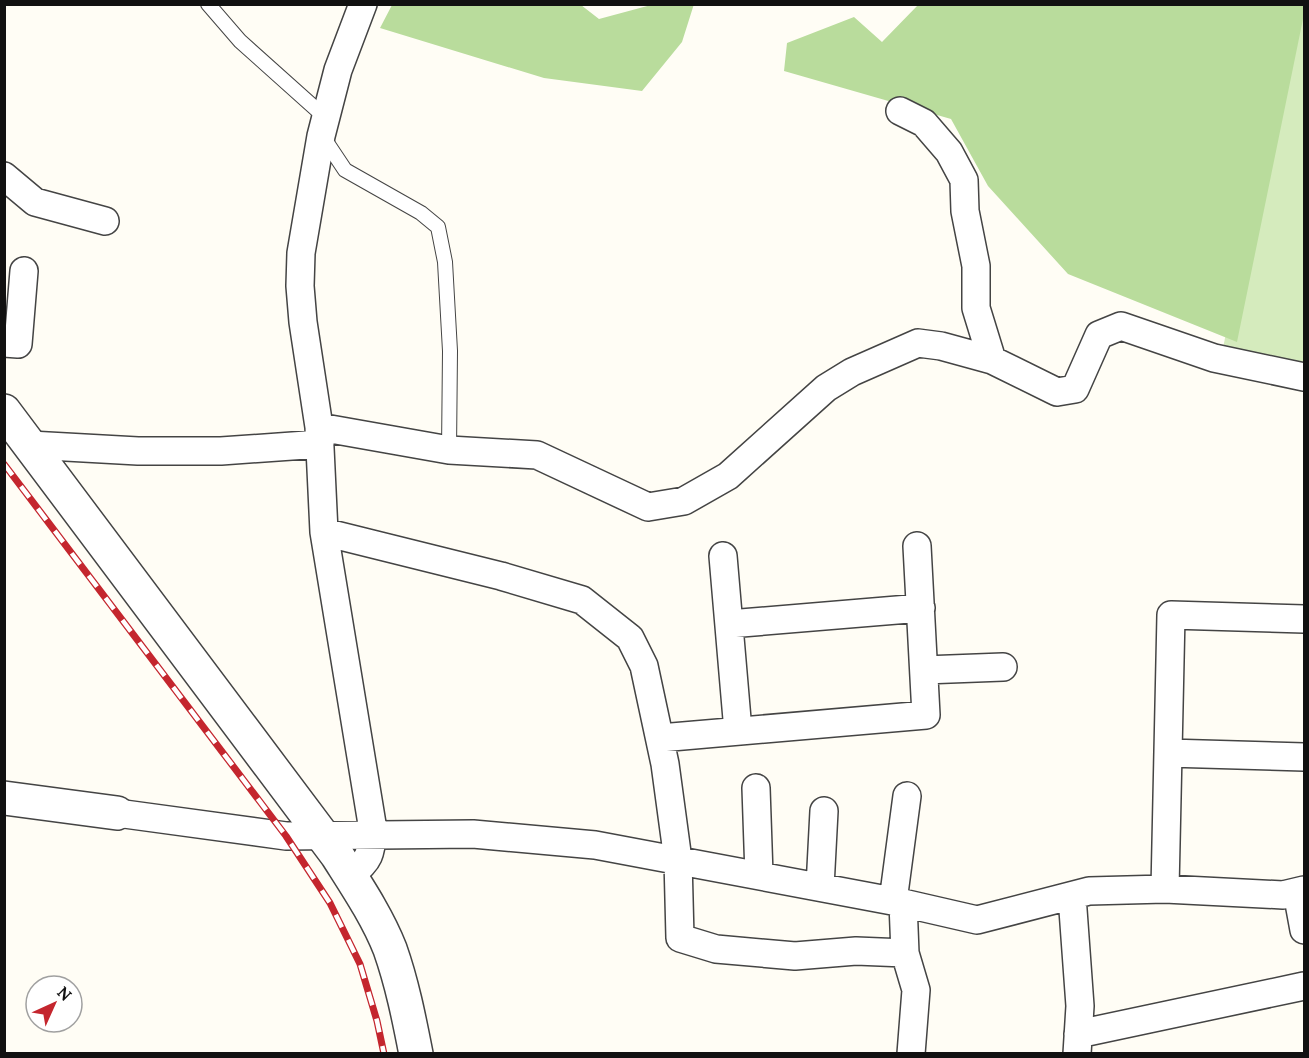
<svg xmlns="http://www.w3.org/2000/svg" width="1309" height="1058" viewBox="0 0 1309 1058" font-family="Lora,serif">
	<rect width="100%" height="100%" fill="#fffdf5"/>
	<path fill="#d5ebbd" d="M 1292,5 L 1304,5 L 1304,384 L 1223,348 Z"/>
	<path fill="#b9dc9c" d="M 694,4 L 682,42 L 642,91 L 544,78 L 380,28 L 392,5 L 581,5 L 599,19 L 651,5 Z
		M 918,5 L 1304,5 L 1304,14 L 1237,342 L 1068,274 L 988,186 L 951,119 L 784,71 L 787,43 L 854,17 L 882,42 Z"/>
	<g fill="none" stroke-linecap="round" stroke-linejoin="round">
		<defs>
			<path id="service" d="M 208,4 L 240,41 L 326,118
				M 323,137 L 345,170 L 421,213 L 438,227 L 445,262 L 450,351 L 449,450"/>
			<path id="minor" d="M 900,111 L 924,123 L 949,152 L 964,180 L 965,211 L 976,266 L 976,308 L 992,360
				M 4,176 L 35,202 L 105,221
				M 4,343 L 18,344 L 24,271
				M 319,427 L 449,450 L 537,455 L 648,507 L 684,501 L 728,476 L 826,388 L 852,372 L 918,343 L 941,346 L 992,360 L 1057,392 L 1075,389 L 1099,335 L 1121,326 L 1214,358 L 1304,377
				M 30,445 L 138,451 L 221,451 L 320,444
				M 324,532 L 501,576 L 582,600 L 630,638 L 644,666 L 665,764 L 678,860 L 680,938 L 716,949 L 795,956 L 856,951 L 905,953
				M 723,556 L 738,731
				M 729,624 L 921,608
				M 924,670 L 1003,667
				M 660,738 L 926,715 L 917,546
				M 1168,753 L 1304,757
				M 756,788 L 759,875
				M 117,813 L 286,836 L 473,834 L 595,845 L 903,903 L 977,920 L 1089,891 L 1165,889 L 1283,895 L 1304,890
				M 350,875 C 370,861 371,853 373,830 L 324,532 L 319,427 L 303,322 L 300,286 L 301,253 L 321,136 L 338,70 L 363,4
				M 820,887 L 824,811
				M 1165,889 L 1171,615 L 1304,619
				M 1297,892 L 1304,930
				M 1072,896 L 1080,1006 L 1077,1054
				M 893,901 L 907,796
				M 903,903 L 905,953 L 916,990 L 911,1054
				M 1078,1034 L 1304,986"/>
			<path id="tertiary" d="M 4,411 L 337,855 C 356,885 377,916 390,949 C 402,983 409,1018 416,1054
				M 4,798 L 117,813"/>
		</defs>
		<use href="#service" stroke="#444" stroke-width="16"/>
		<use href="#minor" stroke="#444" stroke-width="30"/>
		<use href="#tertiary" stroke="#444" stroke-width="36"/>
		<use href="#service" stroke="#fff" stroke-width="14"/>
		<use href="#minor" stroke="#fff" stroke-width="27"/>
		<use href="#tertiary" stroke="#fff" stroke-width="33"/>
		<defs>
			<path id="rail" d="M 4,464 L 286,836 L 330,903 L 360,964 L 377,1021 L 384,1054"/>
		</defs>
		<use href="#rail" stroke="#c4262e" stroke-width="7"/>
		<use href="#rail" stroke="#fff" stroke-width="4.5" stroke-dasharray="14" stroke-linecap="butt"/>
	</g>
	<rect width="1309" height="1058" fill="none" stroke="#111111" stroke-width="12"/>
	<g transform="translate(54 1004) rotate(45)"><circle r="28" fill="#ffffff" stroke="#a0a0a0" stroke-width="1.5"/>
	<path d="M0-4.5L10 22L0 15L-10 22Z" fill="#c4262e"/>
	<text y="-9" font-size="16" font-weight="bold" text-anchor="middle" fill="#111111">N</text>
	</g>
</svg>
